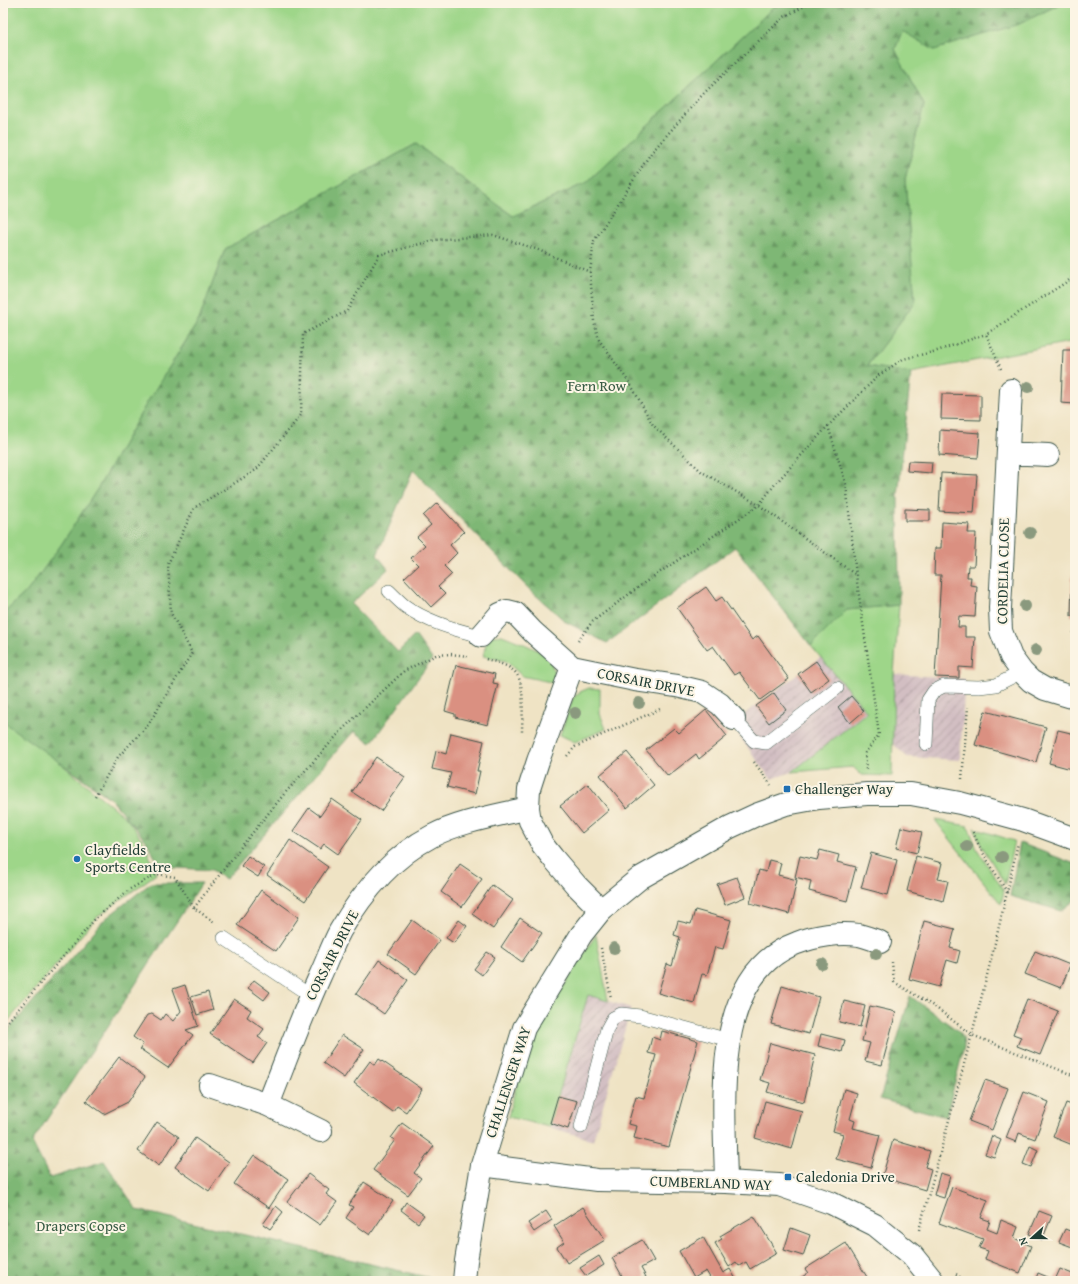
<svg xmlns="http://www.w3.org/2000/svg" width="1078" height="1284" viewBox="0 0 1078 1284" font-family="'Gentium Book Plus',serif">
	<defs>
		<pattern id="industrial-furrows" width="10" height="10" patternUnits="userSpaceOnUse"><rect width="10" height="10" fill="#d2bec2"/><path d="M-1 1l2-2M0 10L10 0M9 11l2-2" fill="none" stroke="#aa9c9e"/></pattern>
		<pattern id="forest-firs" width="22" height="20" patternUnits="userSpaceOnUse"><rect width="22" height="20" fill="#7eb775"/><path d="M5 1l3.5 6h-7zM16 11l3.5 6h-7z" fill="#679661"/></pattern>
	</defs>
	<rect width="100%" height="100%" fill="#fcf5e5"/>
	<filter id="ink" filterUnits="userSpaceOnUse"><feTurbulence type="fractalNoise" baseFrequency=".025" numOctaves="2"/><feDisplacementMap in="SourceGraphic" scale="8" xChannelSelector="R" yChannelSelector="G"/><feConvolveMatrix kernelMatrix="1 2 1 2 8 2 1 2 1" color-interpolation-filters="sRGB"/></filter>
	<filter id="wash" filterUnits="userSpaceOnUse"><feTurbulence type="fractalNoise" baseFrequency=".012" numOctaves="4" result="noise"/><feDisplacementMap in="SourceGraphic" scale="16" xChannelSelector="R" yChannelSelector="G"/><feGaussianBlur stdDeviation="0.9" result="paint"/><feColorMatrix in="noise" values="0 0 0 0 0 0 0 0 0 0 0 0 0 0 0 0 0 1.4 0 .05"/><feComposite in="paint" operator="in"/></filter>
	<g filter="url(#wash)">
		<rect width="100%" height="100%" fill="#efe3c4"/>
		<path fill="url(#industrial-furrows)" d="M 821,657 L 868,712 L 792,772 L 771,779 L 739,736 L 738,719 Z
			M 894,674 L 965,679 L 960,760 L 907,757 L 893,744 Z
			M 588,995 L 631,1008 L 593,1140 L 549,1127 Z"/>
		<path fill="#9ed689" stroke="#5e8a5e" d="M 3,3 L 778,3 L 586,183 L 513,216 L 416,144 L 225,249 L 199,320 L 148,401 L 98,488 L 61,545 L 29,589 L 3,614 Z
			M 1062,3 L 1075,3 L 1075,341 L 911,373 L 867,366 L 915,302 L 905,179 L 924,105 L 895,50 L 902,31 L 1019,24 Z
			M 899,605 L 894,674 L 892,776 L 861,775 L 853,767 L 792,772 L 867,712 L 811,646 L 847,610 Z
			M 502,635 C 514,640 537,648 547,657 C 553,664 555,674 555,683 L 522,676 L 506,661 L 483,656 L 486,644 L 491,636 Z
			M 589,688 L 600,689 L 600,714 L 606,729 L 575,742 L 560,735 L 573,698 L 580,692 Z
			M 3,717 L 40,746 L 127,819 L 145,844 L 156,874 L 96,918 L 3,1027 Z
			M 935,820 L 968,826 L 977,849 L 1004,891 L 1001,904 Z
			M 974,828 L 1014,841 L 1005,884 L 982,846 Z
			M 596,935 L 608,1001 L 588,995 L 549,1127 L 508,1117 C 513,1092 523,1068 534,1045 C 551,1006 572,971 596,935 Z"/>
		<path fill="url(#forest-firs)" stroke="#4e7a54" d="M 778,3 L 1062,3 L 1019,24 L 934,50 L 902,31 L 895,49 L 924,105 L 905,179 L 915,302 L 867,366 L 911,373 L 898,496 L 899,605 L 847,610 L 811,646 L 735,547 L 607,643 L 566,622 L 530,590 L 413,470 L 377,555 L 388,569 L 351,604 L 398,652 L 415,635 L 432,659 L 371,743 L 354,731 L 226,879 L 212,870 L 160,867 L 147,842 L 111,799 L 3,722 L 3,614 L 29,589 L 61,545 L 98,488 L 148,401 L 199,320 L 225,249 L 416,144 L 513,216 L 586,183 Z
			M 1020,843 L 1075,864 L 1075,900 L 1061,911 L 1010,896 Z
			M 151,883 L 202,883 L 32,1142 L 50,1178 L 104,1161 L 137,1210 L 444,1281 L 3,1281 L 3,1036 L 105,919 Z
			M 910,996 L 957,1030 L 963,1037 L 964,1047 L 946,1117 L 880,1099 Z"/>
		<g id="blocks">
			<path fill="#da9081" d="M 1063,350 L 1075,350 L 1075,404 L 1061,403 Z
				M 942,394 L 981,395 L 981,420 L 941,419 Z
				M 940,430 L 980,433 L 978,458 L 939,455 Z
				M 908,461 L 932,462 L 931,473 L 907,471 Z
				M 941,473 L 977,475 L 974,513 L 939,511 Z
				M 437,503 L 464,532 L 450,545 L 457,553 L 444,566 L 452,574 L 438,587 L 445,594 L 431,607 L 404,578 L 418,565 L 411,558 L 425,545 L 417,537 L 431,525 L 423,516 Z
				M 905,509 L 930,510 L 930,521 L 905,521 Z
				M 942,522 L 969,524 L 968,533 L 976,533 L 974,566 L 968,566 L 967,577 L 971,577 L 970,585 L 977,586 L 975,617 L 959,616 L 958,627 L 965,627 L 965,637 L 975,637 L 973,668 L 959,667 L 959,678 L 935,677 L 941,575 L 934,575 L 935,548 L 941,548 Z
				M 1072,575 L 1075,575 L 1075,616 L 1071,616 Z
				M 706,587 L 716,601 L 722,597 L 752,640 L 758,636 L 789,679 L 760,700 L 739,672 L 734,675 L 713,646 L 707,650 L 677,608 Z
				M 1073,632 L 1075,632 L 1075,677 L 1073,677 Z
				M 816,661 L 829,679 L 811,692 L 798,674 Z
				M 456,665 L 495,674 L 493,683 L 498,684 L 488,725 L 455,717 L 455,714 L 445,711 Z
				M 774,693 L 786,710 L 769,723 L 756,706 Z
				M 851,696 L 864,711 L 850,723 L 838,707 Z
				M 706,710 L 727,736 L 699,759 L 696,754 L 668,776 L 646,750 L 674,728 L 679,733 Z
				M 985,711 L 1046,727 L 1036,762 L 975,745 Z
				M 1058,730 L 1075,734 L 1075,770 L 1049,763 Z
				M 451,733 L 484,741 L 477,771 L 480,771 L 475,794 L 447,787 L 451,773 L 432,769 L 436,751 L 446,754 Z
				M 627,752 L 654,785 L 627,808 L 600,775 Z
				M 376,757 L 405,777 L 381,811 L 352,792 Z
				M 588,784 L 609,810 L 582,833 L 560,806 Z
				M 332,799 L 362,820 L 338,854 L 324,844 L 320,849 L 293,831 L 309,808 L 320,816 Z
				M 901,827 L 922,832 L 917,853 L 896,848 Z
				M 290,840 L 328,867 L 305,901 L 267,875 Z
				M 820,850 L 839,855 L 837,862 L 856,867 L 847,901 L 809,891 L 811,881 L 795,877 L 800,856 L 817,860 Z
				M 871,853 L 897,860 L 888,895 L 861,888 Z
				M 248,856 L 264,867 L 258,877 L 241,866 Z
				M 916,856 L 942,863 L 938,879 L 948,881 L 943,901 L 907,891 Z
				M 769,860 L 781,863 L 778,875 L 797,880 L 789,914 L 750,903 L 759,870 L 766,872 Z
				M 460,864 L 482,879 L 462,907 L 441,892 Z
				M 737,877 L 745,897 L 725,905 L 717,884 Z
				M 492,885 L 513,900 L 493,929 L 472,914 Z
				M 261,890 L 299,917 L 276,951 L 237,925 Z
				M 695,910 L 731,920 L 723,949 L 715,947 L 707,975 L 702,974 L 694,1003 L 658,993 L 667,964 L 672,966 L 680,937 L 674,935 L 678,921 L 691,924 Z
				M 520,918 L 542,933 L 522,962 L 501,947 Z
				M 412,920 L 440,940 L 416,974 L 388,954 Z
				M 459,920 L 467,926 L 454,943 L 446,938 Z
				M 924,921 L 955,929 L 950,948 L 960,951 L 957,963 L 947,960 L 939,987 L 909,979 Z
				M 1035,951 L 1070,965 L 1061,988 L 1025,974 Z
				M 487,952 L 495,957 L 482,975 L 474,969 Z
				M 379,960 L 408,980 L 384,1014 L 356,994 Z
				M 254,980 L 270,992 L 264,1000 L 248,988 Z
				M 185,985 L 198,1026 L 186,1030 L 193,1035 L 168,1068 L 140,1049 L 143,1044 L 133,1037 L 147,1015 L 152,1014 L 161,1020 L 165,1014 L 173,1021 L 181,1011 L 173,989 Z
				M 782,986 L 819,997 L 809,1034 L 771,1024 Z
				M 208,992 L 213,1010 L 197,1015 L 191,997 Z
				M 234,999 L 251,1010 L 247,1017 L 264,1029 L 258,1037 L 267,1043 L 253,1063 L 210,1034 Z
				M 1027,999 L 1058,1011 L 1040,1055 L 1017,1046 L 1021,1037 L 1013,1034 Z
				M 844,1001 L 865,1006 L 860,1027 L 839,1022 Z
				M 870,1006 L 896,1012 L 882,1065 L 865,1061 L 870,1043 L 862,1041 Z
				M 662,1031 L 698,1041 L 669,1147 L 634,1138 L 637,1126 L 628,1124 L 636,1096 L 644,1098 L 656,1055 L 648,1053 L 652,1037 L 660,1040 Z
				M 821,1034 L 845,1040 L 842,1052 L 818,1046 Z
				M 342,1035 L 364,1049 L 344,1078 L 323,1063 Z
				M 770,1043 L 815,1055 L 804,1102 L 767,1092 L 770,1083 L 760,1080 Z
				M 119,1057 L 145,1077 L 128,1102 L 104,1114 L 86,1101 Z
				M 379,1059 L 422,1089 L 406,1112 L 397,1106 L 393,1112 L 354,1083 L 370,1061 L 375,1065 Z
				M 985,1080 L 1008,1088 L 992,1130 L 969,1121 Z
				M 844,1089 L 857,1093 L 850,1119 L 855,1121 L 853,1128 L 880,1135 L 871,1168 L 836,1159 L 843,1134 L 833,1131 Z
				M 1024,1092 L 1049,1102 L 1035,1139 L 1019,1133 L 1016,1142 L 1006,1138 Z
				M 558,1096 L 577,1101 L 568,1129 L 550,1123 Z
				M 765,1101 L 802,1111 L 792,1149 L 755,1138 Z
				M 1066,1103 L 1075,1106 L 1075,1146 L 1053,1137 Z
				M 157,1122 L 179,1137 L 159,1166 L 138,1151 Z
				M 402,1123 L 434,1146 L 414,1173 L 421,1178 L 408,1195 L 373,1170 L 395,1140 L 391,1138 Z
				M 992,1136 L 1001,1140 L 994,1157 L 985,1154 Z
				M 195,1138 L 229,1162 L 209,1191 L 175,1167 Z
				M 893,1140 L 930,1151 L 925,1167 L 931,1169 L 925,1190 L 882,1177 Z
				M 1030,1146 L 1038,1150 L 1031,1167 L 1023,1164 Z
				M 254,1155 L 288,1179 L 269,1208 L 234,1184 Z
				M 940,1173 L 950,1176 L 944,1198 L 934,1195 Z
				M 308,1174 L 329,1190 L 326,1194 L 337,1202 L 320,1225 L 287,1202 Z
				M 364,1182 L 393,1201 L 370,1235 L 346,1218 L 353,1207 L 349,1205 Z
				M 952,1187 L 988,1200 L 981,1218 L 990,1221 L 987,1229 L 997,1233 L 1001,1220 L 1018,1227 L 1014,1238 L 1031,1246 L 1020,1273 L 985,1259 L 988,1251 L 979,1248 L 983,1239 L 939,1223 Z
				M 406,1202 L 424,1215 L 418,1223 L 401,1210 Z
				M 276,1206 L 283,1212 L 270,1229 L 263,1224 Z
				M 583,1207 L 605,1240 L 567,1263 L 557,1247 L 564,1242 L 554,1226 Z
				M 546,1211 L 552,1220 L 534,1232 L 528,1223 Z
				M 1039,1211 L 1052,1216 L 1042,1240 L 1029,1234 Z
				M 754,1216 L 777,1253 L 750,1269 L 746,1262 L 739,1266 L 736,1262 L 729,1267 L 715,1243 L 722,1239 L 720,1236 Z
				M 791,1228 L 810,1235 L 803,1256 L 784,1250 Z
				M 1065,1229 L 1075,1233 L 1075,1248 L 1059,1242 Z
				M 703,1237 L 723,1273 L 730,1269 L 737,1281 L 724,1281 L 723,1279 L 721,1281 L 712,1281 L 706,1271 L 694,1278 L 679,1251 Z
				M 642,1240 L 654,1261 L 641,1268 L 646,1277 L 639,1281 L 625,1281 L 612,1258 Z
				M 846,1243 L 867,1277 L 861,1281 L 828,1281 L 827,1279 L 823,1281 L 798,1281 L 799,1279 L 808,1273 L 805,1269 Z
				M 599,1256 L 604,1265 L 586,1276 L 580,1268 Z
				M 1060,1269 L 1075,1275 L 1075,1281 L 1035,1281 L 1038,1273 L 1055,1280 Z"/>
		</g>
	</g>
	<g filter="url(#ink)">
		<use href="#blocks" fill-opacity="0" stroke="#3e564a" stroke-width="1"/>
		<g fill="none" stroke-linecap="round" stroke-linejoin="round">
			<defs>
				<path id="lane" d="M 389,591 C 394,596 400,602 405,606 C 427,622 455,630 481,636
					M 734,719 L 754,741 L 766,743 L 837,688
					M 926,744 L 928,700 L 934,691 L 944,686 L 979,687 L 996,685 L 1022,672
					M 224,938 L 311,996
					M 581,1127 L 607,1029 L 613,1018 L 621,1014 L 640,1016 L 729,1040"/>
				<path id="street" d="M 1011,390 L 1000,608 L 1001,631 L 1011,657 L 1022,672 L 1031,681 L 1045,689 L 1075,698
					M 1008,453 L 1048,455
					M 481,636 L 500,614 L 507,611 L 515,613 L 533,632 L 572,667 L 635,680 L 677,686 L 702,692 L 720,704 L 734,719
					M 572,667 L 538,761 L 529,789 L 528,808 L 530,821 L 542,844 L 553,858 L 576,885 L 601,910
					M 210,1085 L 268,1105 L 321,1131
					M 268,1105 C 285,1062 301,1018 320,976 C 327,961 332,946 340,931 C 362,893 392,857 432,836 C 461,821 496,816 528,808
					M 726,1182 C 725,1107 709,975 797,943 C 815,936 839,932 859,935 C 866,937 873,939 880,942"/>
				<path id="secondary" d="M 482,1165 L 597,1180 L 726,1182 L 779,1185 L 831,1203 L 875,1225 L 912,1255 L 933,1281
					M 464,1281 L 466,1261 L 482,1165 L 524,1028 L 581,935 L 601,910 L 640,878 L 730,827 L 758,814 L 786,804 L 819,798 L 867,794 L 911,794 L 960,803 L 1023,820 L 1075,839"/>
			</defs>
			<use href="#lane" stroke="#3e564a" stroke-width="14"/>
			<use href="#street" stroke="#3e564a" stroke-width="24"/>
			<use href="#secondary" stroke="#3e564a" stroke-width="24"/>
			<path stroke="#3e564a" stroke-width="2.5" stroke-dasharray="1 3" stroke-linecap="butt" d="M 810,3 L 784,17 L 704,93 L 651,153 L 594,241 L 590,272 L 594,321 L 599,340 L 631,385 L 653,425 L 702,472 L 759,505 L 776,483 L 828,426 L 879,375 L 903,359 L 937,351 L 986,334
				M 1001,369 L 986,334 L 1068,281 L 1075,275
				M 828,426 L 846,484 L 856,575 L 879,735 L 865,753 L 866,770
				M 578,641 L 592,622 L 644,583 L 759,505 L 856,575
				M 486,659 C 496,662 508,665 515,672 C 526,683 522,717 522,732
				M 567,756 L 575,747 L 660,709
				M 754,762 L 771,785
				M 962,779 L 968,707
				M 95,796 L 118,757 L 148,725 L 192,653 L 171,613 L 168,564 L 194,508 L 256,470 L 301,415 L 303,334 L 347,311 L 379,255 L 435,240 L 493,235 L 536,249 L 590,272
				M 973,832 L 980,848 L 1007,892
				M 194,908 L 241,847 L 285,793 L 343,729 L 404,671 L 436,655 L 450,654 L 468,656
				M 601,948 L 611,998
				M 892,962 L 894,982 L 935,1007 L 972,1035 L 1075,1076
				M 3,1027 L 96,918 L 130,889 L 157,874 L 175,877 L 194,908 L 214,922
				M 919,1230 C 954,1102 990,973 1018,843
				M 956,1274 L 965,1281"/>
			<use href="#lane" stroke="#fff" stroke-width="13"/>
			<use href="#street" stroke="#fff" stroke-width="22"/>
			<use href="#secondary" stroke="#fff" stroke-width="22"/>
		</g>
		<g fill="#8a997e">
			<circle cx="1028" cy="387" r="6"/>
			<circle cx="1030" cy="533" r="6"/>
			<circle cx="1025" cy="606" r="6"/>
			<circle cx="1036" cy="650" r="6"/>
			<circle cx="639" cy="703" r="6"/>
			<circle cx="575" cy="713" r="6"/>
			<circle cx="967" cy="846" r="6"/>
			<circle cx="1002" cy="857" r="6"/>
			<circle cx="614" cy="948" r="6"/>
			<circle cx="876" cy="954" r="6"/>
			<circle cx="822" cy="964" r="6"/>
		</g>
	</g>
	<g fill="#1f6fb2" stroke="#fcf5e5" stroke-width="1.5">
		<rect x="783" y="785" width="8" height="8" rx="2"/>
		<circle cx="77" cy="859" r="4"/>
		<rect x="784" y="1173" width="8" height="8" rx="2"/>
	</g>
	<g text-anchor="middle" stroke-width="4" stroke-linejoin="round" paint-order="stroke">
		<g font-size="15" fill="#385c45" stroke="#fcf5e5">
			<text x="597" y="391">Fern Row</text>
			<text x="81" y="1231">Drapers Copse</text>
		</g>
		<g font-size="15" fill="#1f3d34" stroke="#fcf5e5">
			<text transform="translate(1003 571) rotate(-89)" y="5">CORDELIA CLOSE</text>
			<text transform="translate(646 682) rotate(11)" y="5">CORSAIR DRIVE</text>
			<text transform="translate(332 955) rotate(-63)" y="5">CORSAIR DRIVE</text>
			<text transform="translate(508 1082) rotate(-72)" y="5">CHALLENGER WAY</text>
			<text transform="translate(711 1183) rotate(2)" y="5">CUMBERLAND WAY</text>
		</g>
		<g font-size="15" fill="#1f3d34" stroke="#fcf5e5" text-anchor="start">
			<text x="795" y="794">Challenger Way</text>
			<text x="85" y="855">Clayfields<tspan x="85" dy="17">Sports Centre</tspan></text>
			<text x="796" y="1182">Caledonia Drive</text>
		</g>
	</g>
	<rect width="1078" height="1284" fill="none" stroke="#fcf5e5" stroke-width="16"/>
	<g transform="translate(1032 1238) rotate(249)" stroke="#fcf5e5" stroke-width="3" paint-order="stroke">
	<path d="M0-3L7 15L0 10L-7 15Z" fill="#1f3d34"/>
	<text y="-6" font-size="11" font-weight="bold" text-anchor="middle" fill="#1f3d34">N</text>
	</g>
</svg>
